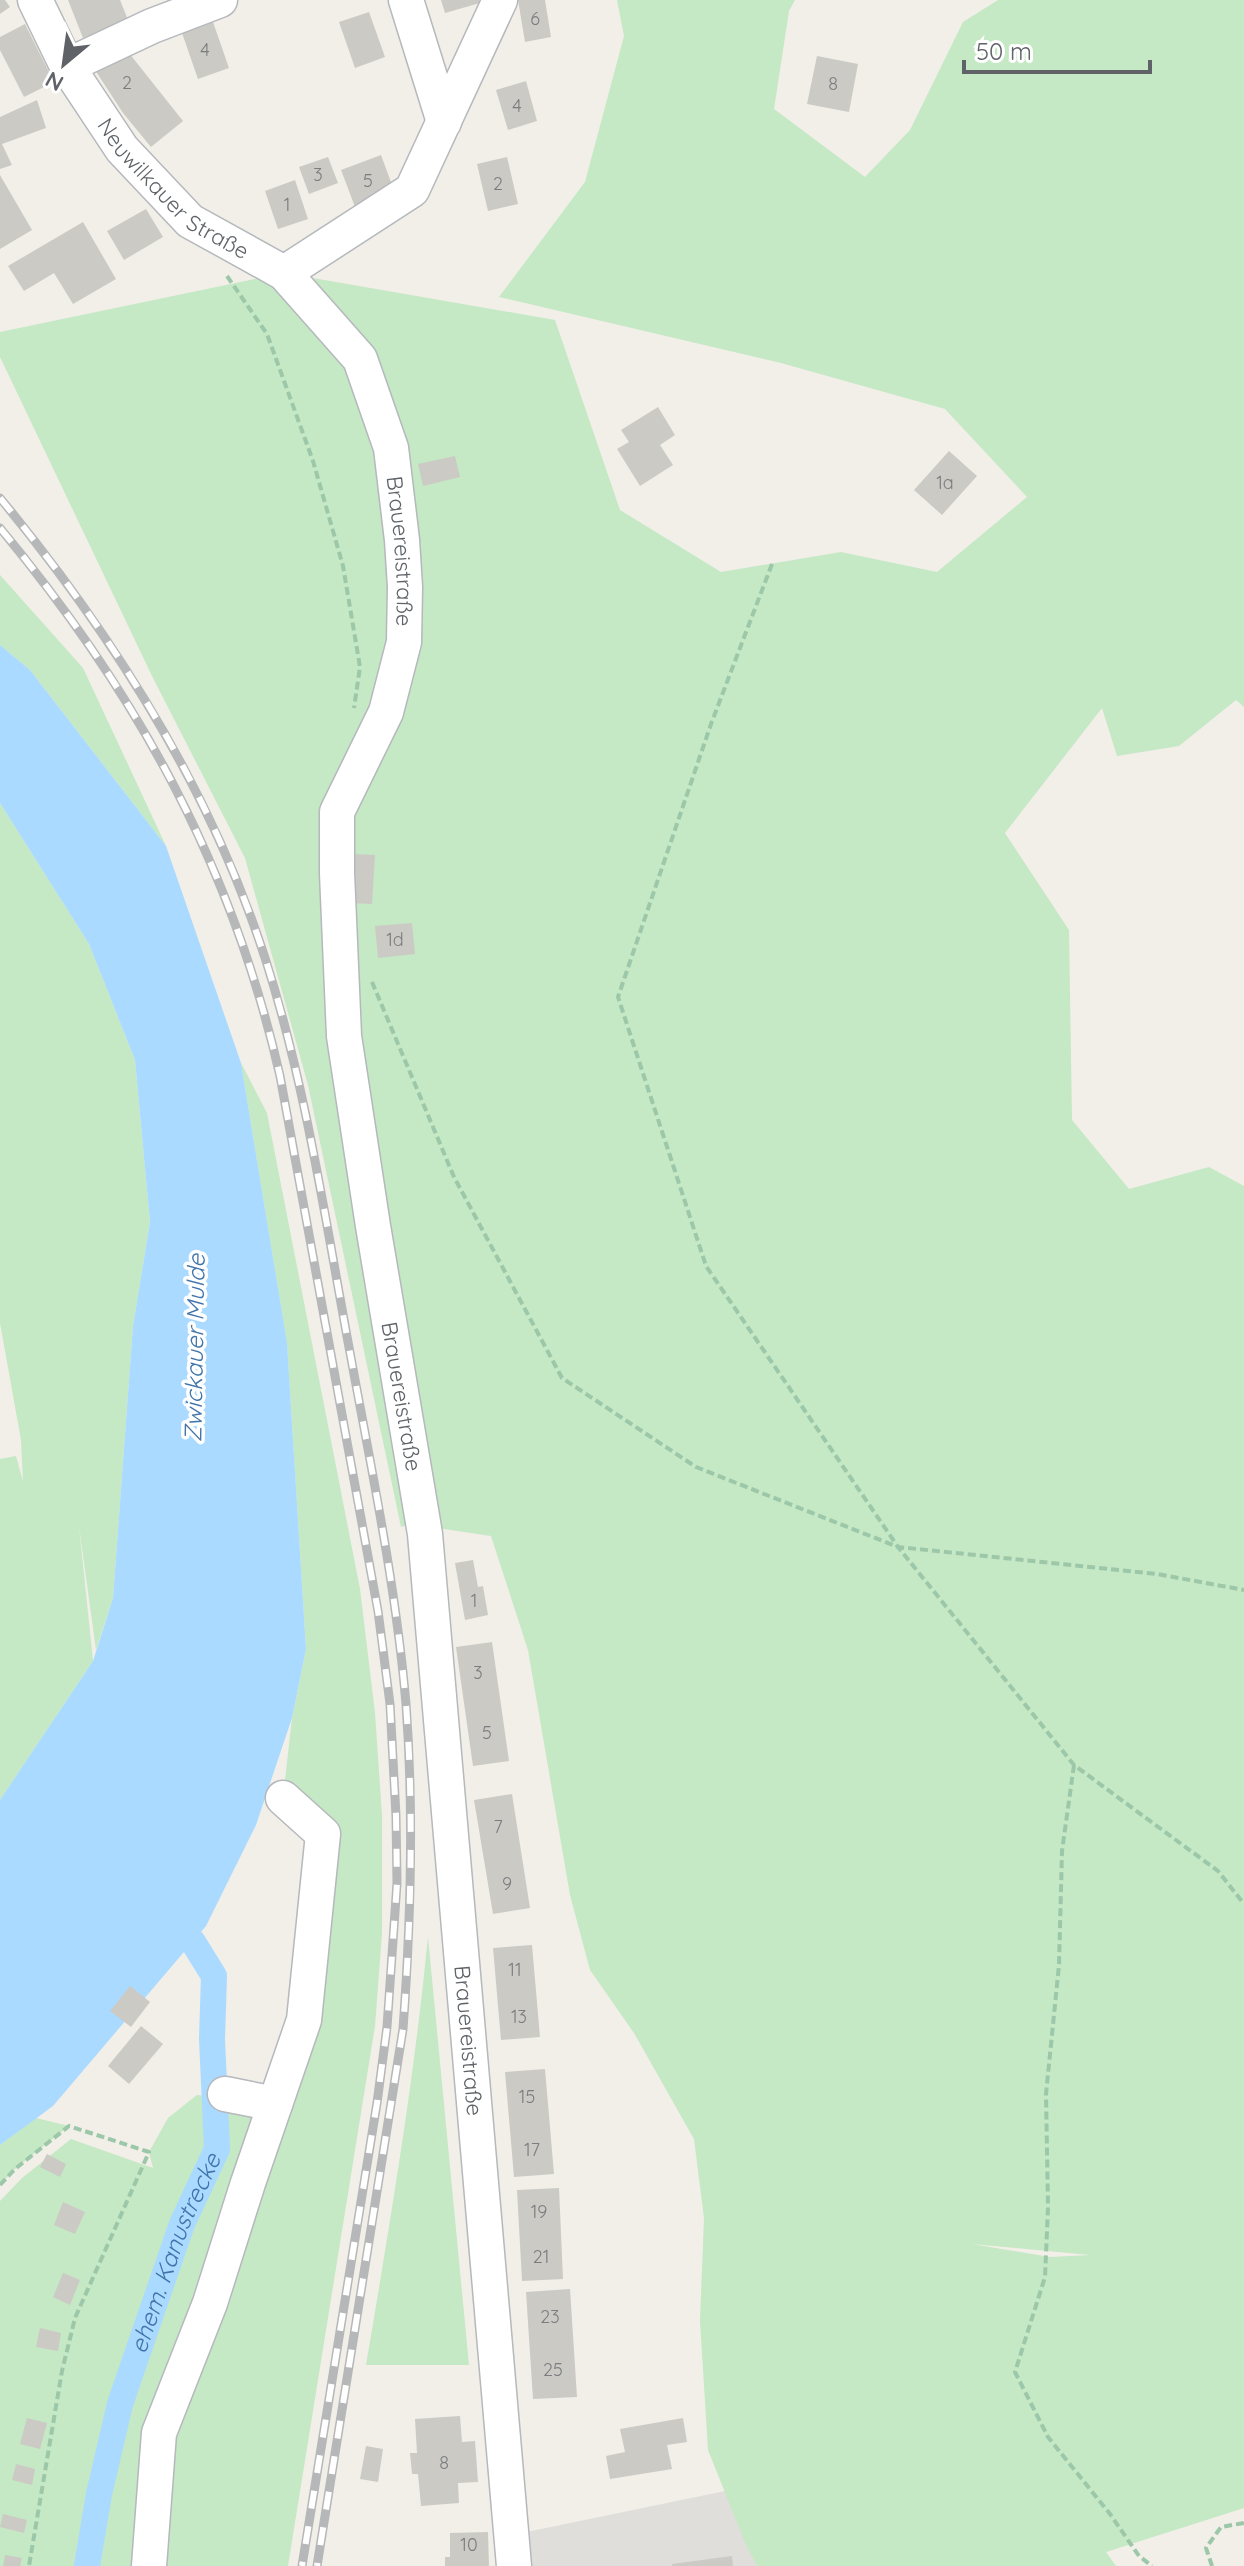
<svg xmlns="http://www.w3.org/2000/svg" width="1244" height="2566" viewBox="0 0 1244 2566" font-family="Quicksand,sans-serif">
	<rect width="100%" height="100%" fill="#f1efe8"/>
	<path fill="#e0deda" d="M 725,2491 L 757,2566 L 514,2566 L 512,2535 Z"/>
	<path fill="#c5e8c5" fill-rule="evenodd" d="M 617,0 L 795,0 L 789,11 L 774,109 L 865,177 L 910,130 L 963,22 L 998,0 L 1244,0 L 1244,707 L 1236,700 L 1179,746 L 1117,756 L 1102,708 L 1005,833 L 1069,930 L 1072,1120 L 1129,1189 L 1209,1167 L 1244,1186 L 1244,2508 L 1106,2552 L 1116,2566 L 757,2566 L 746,2545 L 708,2450 L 700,2321 L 704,2218 L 694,2139 L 634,2033 L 590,1970 L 570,1895 L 528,1650 L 491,1536 L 411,1524 L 401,1527 L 308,1085 L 245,858 L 152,676 L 0,357 L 0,332 L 284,273 L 555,320 L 620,510 L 721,572 L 841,552 L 937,572 L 1027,497 L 945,409 L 781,363 L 499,297 L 585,182 L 624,36 ZM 972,2244 L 1090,2255 L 1091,2255 L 1050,2257 Z
		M 0,575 L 83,668 L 166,846 L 30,670 L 0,645 Z
		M 0,803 L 89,944 L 135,1060 L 150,1222 L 133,1326 L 113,1598 L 96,1650 L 79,1526 L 93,1661 L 0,1800 L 0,1459 L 16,1456 L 23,1482 L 21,1440 L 0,1323 Z
		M 241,1063 L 267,1113 L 360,1589 L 375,1713 L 382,1815 L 382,1933 L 375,2026 L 288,2566 L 0,2566 L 0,2201 L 22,2178 L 71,2139 L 153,2168 L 149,2152 L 168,2118 L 197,2095 L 275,2103 L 323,1834 L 283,1798 L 292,1718 L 306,1649 L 287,1344 Z
		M 428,1937 L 469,2365 L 366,2365 C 390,2223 414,2081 428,1937 Z
		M 36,2118 L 69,2126 L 15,2169 L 0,2185 L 0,2145 Z"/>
	<path fill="#aadaff" d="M 0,645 L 30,670 L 166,846 L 241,1063 L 287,1343 L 306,1649 L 292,1718 L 256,1825 L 206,1926 L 53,2106 L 0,2145 L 0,1800 L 93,1661 L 113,1598 L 133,1326 L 150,1222 L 135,1060 L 89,944 L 0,803 Z"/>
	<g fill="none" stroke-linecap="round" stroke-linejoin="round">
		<path stroke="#aadaff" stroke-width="26" id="s1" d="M 87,2566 L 99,2494 L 120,2404 L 182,2224 L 217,2149 L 212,2039 L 214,1976 L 193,1942"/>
	</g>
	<path fill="#cccac5" d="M 0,0 L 5,0 L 10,7 L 0,14 Z
		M 68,0 L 120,0 L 128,20 L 83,38 Z
		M 441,0 L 479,0 L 480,3 L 445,13 Z
		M 518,0 L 545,0 L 551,37 L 525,42 Z
		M 369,12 L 385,57 L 355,68 L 339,22 Z
		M 213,22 L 229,68 L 198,79 L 182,33 Z
		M 25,24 L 54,82 L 24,97 L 0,50 L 0,37 Z
		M 129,53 L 183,121 L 151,147 L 123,113 L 95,70 Z
		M 817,56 L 858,64 L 849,112 L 807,104 Z
		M 526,81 L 537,121 L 508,130 L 496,90 Z
		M 37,100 L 46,128 L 2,144 L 12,165 L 0,169 L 0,117 Z
		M 381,155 L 395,193 L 355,207 L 341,170 Z
		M 328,157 L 338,183 L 309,194 L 299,167 Z
		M 507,157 L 518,204 L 488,211 L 477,164 Z
		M 0,175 L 32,230 L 0,249 Z
		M 295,180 L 308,219 L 278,229 L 265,191 Z
		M 146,209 L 163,237 L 124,260 L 107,231 Z
		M 83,222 L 116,279 L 73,304 L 54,273 L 24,291 L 8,266 Z
		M 658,407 L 675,435 L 660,445 L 673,465 L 640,486 L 617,449 L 629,442 L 621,430 Z
		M 949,451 L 977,476 L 942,515 L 914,490 Z
		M 455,456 L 460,477 L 423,486 L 418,464 Z
		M 351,854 L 375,855 L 372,904 L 349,903 Z
		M 412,923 L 415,954 L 378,958 L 375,926 Z
		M 473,1560 L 478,1587 L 483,1586 L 488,1615 L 465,1620 L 455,1563 Z
		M 492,1642 L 509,1761 L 473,1766 L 456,1647 Z
		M 512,1794 L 530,1908 L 493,1914 L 474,1800 Z
		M 532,1945 L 540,2037 L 501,2040 L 493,1948 Z
		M 130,1986 L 150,2002 L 131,2027 L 110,2011 Z
		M 141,2026 L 163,2044 L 129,2084 L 108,2066 Z
		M 545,2069 L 554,2174 L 514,2177 L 505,2072 Z
		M 47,2154 L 66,2164 L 60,2177 L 40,2167 Z
		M 559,2188 L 563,2279 L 522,2281 L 517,2190 Z
		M 63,2202 L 85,2212 L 75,2234 L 54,2225 Z
		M 63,2273 L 80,2280 L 70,2305 L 53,2297 Z
		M 570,2289 L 577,2397 L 533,2399 L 526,2292 Z
		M 40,2328 L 61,2333 L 58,2351 L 36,2347 Z
		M 460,2416 L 462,2442 L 475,2441 L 478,2482 L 458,2483 L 459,2503 L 421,2506 L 418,2474 L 412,2474 L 410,2453 L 417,2453 L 415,2419 Z
		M 27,2418 L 47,2423 L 40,2449 L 20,2444 Z
		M 683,2418 L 687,2442 L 667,2445 L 672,2469 L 610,2479 L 606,2456 L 625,2452 L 620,2429 Z
		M 366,2446 L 383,2449 L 378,2482 L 360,2479 Z
		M 16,2464 L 35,2469 L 32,2485 L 12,2480 Z
		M 3,2514 L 27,2520 L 24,2533 L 0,2527 Z
		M 488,2532 L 489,2566 L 445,2566 L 445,2557 L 450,2557 L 450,2533 Z
		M 5,2555 L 22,2558 L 20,2566 L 3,2566 Z
		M 732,2556 L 733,2566 L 672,2566 L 672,2564 Z"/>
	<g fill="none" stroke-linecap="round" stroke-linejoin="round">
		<defs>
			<g id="minor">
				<path id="s2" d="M 35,0 L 67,66 L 122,149 L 190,221 L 284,273 L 360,359 L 391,448 L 402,540 L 405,587 L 404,642 L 386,712 L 337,812 L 337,873 L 344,1036 L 373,1226 L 425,1534 L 514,2566"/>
				<path d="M 406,0 L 444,122"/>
				<path d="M 67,66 L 152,26 L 220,0"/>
				<path d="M 284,273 L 412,190 L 500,0"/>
				<path d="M 225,2094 L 275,2104"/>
				<path d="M 149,2566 L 159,2433 L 210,2303 L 248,2183 L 304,2020 L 323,1834 L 283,1798"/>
			</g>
		</defs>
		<use href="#minor" stroke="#b5b8bc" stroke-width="37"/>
		<path stroke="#9cc7a9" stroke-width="4" stroke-dasharray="8 4" stroke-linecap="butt" d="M 227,276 L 267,334 L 313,461 L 343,566 L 360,667 L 354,708
			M 772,564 L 711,724 L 618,997 L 706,1266 L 898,1547 L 1074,1765 L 1218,1871 L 1244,1904
			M 372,982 L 454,1177 L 562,1378 L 696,1467 L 898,1547 L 1157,1574 L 1244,1590
			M 1074,1765 L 1062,1851 L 1059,1965 L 1046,2094 L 1048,2208 L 1045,2277 L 1015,2372 L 1048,2437 L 1110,2514 L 1139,2556 L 1152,2566
			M 0,2185 L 15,2169 L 69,2126 L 149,2152 L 75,2318 L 62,2371 L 29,2566
			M 1212,2566 L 1206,2548 L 1221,2527 L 1244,2523"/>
		<use href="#minor" stroke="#fff" stroke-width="34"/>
		<defs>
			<path id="rail" d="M 0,498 C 114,636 211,789 266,961 C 307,1090 326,1225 351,1358 C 372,1472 396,1587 406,1704 C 414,1812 411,1920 403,2029 L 317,2566
				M 0,528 C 137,693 232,865 280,1076 L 378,1611 L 390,1704 L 396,1816 L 397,1883 L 387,2027 L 377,2103 L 302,2566"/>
		</defs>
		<use href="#rail" stroke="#b6b7b8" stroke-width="9"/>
		<use href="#rail" stroke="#fff" stroke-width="6" stroke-dasharray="18" stroke-linecap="butt"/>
	</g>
	<g text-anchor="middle" stroke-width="7" stroke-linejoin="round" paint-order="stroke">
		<g font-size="18" fill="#7a7d7f">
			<text x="535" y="25">6</text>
			<text x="205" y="56">4</text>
			<text x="127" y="89">2</text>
			<text x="833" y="90">8</text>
			<text x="517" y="112">4</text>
			<text x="318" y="181">3</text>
			<text x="368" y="187">5</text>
			<text x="498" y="190">2</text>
			<text x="287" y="211">1</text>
			<text x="945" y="489">1a</text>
			<text x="395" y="946">1d</text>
			<text x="474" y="1607">1</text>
			<text x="478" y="1679">3</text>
			<text x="487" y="1739">5</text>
			<text x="498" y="1833">7</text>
			<text x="507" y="1890">9</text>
			<text x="515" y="1976">11</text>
			<text x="519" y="2023">13</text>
			<text x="527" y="2103">15</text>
			<text x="532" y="2156">17</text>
			<text x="539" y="2218">19</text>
			<text x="541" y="2263">21</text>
			<text x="550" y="2323">23</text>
			<text x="553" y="2376">25</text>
			<text x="444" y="2469">8</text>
			<text x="469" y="2551">10</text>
		</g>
		<g font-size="22" fill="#5f6368" stroke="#fff">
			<text dy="8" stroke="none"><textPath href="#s2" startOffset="238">Neuwilkauer Straße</textPath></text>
			<text dy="8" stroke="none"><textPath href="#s2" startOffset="692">Brauereistraße</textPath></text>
			<text dy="8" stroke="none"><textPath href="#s2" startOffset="1556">Brauereistraße</textPath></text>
			<text dy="8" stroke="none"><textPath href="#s2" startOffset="2204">Brauereistraße</textPath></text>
		</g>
		<g font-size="24" font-style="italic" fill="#4174aa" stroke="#fff">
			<text transform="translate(195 1348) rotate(-89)" y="8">Zwickauer Mulde</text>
			<text dy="8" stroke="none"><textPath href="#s1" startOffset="326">ehem. Kanustrecke</textPath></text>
		</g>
	</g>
	<g transform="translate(64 64) rotate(209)" stroke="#ffffff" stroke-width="6" paint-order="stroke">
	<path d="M0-6L14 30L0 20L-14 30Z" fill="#5f6368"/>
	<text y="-12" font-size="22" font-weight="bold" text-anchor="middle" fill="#5f6368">N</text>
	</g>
	<path d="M964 60v12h186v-12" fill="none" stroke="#5f6368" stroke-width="4"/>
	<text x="976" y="60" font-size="24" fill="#5f6368" stroke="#ffffff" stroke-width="6" paint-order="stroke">50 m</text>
</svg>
